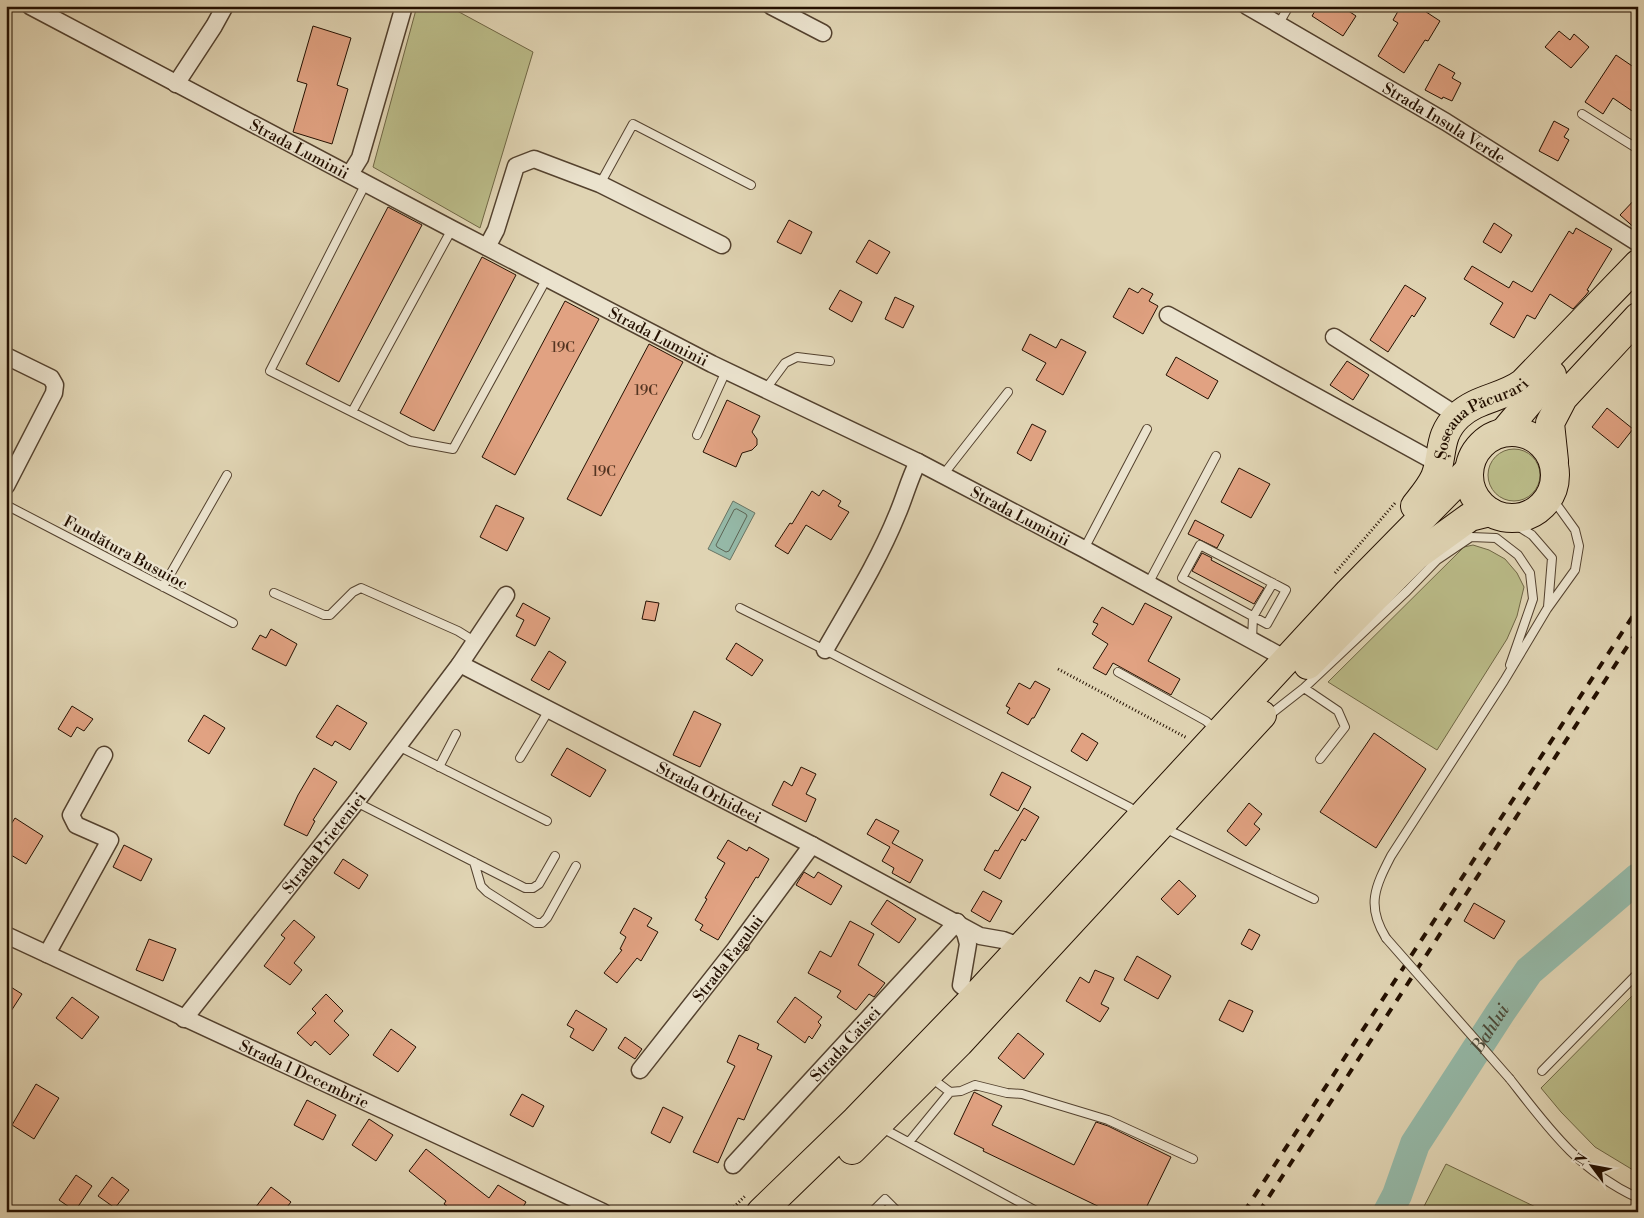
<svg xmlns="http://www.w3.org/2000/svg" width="1644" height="1218" viewBox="0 0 1644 1218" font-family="'Libre Bodoni',serif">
	<rect width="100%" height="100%" fill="#e0d4b3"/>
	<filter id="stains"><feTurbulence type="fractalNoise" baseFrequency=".004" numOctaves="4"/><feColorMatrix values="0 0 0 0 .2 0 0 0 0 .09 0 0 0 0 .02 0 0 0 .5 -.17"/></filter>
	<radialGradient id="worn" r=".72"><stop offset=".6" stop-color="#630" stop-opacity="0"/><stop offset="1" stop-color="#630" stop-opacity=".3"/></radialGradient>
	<path fill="#babb88" stroke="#6f6644" d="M 417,6 L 448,6 L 533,52 L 480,228 L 373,167 Z
		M1488 475a26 26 0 1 1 52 0a26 26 0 1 1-52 0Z
		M 1473,545 L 1489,550 L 1505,559 L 1517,573 L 1524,587 L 1517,616 L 1507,639 L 1437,750 L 1328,682 L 1464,547 Z
		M 1638,990 L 1638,1173 L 1595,1147 L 1561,1112 L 1541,1088 Z
		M 1446,1164 L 1546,1212 L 1421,1212 Z"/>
	<path fill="#95b9a8" stroke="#687565" d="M 733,501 L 755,513 L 730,560 L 708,549 Z"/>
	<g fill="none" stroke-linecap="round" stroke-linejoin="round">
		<path stroke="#5c6454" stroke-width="1" d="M 737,509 L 746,514 L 747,516 L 729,551 L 726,552 L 717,547 L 716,545 L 734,510 Z"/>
		<path stroke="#95b9a8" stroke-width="30" id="s1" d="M 1388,1212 L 1397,1195 L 1415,1144 L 1500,1013 L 1529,971 L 1638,878"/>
	</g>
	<path fill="#e1a282" stroke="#241001" d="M 1318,6 L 1341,6 L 1356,16 L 1343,36 L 1312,16 Z
		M 1401,6 L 1417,6 L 1440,21 L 1428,41 L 1425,40 L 1404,73 L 1378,56 L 1398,23 L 1393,20 Z
		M 313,26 L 351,38 L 337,85 L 348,89 L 332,144 L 293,132 L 307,84 L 297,81 Z
		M 1559,31 L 1570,40 L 1574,34 L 1589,47 L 1571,68 L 1545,47 Z
		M 1616,55 L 1638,70 L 1638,115 L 1613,98 L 1603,114 L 1585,102 Z
		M 1439,64 L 1455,73 L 1452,78 L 1461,83 L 1452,101 L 1443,97 L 1442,99 L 1425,90 Z
		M 1554,121 L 1569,129 L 1564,137 L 1569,140 L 1558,161 L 1539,151 Z
		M 1638,196 L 1638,231 L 1620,215 Z
		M 388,207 L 422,225 L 339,382 L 306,364 Z
		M 789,220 L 812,232 L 801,254 L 777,242 Z
		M 1494,223 L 1512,235 L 1501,253 L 1483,242 Z
		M 1576,228 L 1612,249 L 1587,290 L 1589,291 L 1586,295 L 1573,309 L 1550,294 L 1535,319 L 1527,315 L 1514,338 L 1490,324 L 1503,303 L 1464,279 L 1472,266 L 1509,288 L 1513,281 L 1532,292 L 1569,231 L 1573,234 Z
		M 869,240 L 890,252 L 877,274 L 856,262 Z
		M 482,257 L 516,275 L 434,431 L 400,413 Z
		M 1405,285 L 1426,298 L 1414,317 L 1412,315 L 1388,352 L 1370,340 Z
		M 1129,288 L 1138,293 L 1142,288 L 1153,294 L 1149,301 L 1158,306 L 1143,334 L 1113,317 Z
		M 840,290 L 862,302 L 852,322 L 829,309 Z
		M 895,297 L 914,306 L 903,328 L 885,319 Z
		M 565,301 L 599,319 L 515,475 L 482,457 Z
		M 1030,334 L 1056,348 L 1061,339 L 1086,352 L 1063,395 L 1036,380 L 1046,363 L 1022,350 Z
		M 649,344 L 683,362 L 601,516 L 567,499 Z
		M 1176,357 L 1218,381 L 1208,399 L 1166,375 Z
		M 1347,361 L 1369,375 L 1353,400 L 1330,385 Z
		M 727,400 L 760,416 L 752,432 L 757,439 L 757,445 L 752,450 L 742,453 L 736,467 L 703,452 Z
		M 1607,408 L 1633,429 L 1618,448 L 1592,427 Z
		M 1032,424 L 1046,431 L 1031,461 L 1017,453 Z
		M 1239,468 L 1270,484 L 1251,518 L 1221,502 Z
		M 823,490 L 841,501 L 838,506 L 849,512 L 831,540 L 806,525 L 788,554 L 775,546 L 790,523 L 792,524 L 812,491 L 819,496 Z
		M 496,505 L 524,518 L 507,551 L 480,537 Z
		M 1195,520 L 1224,535 L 1217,548 L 1188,534 Z
		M 1202,553 L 1212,558 L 1211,560 L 1264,588 L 1254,604 L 1192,571 Z
		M 646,601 L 659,603 L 655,621 L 642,619 Z
		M 523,603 L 550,618 L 535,646 L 516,636 L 524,620 L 516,616 Z
		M 1145,603 L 1172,617 L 1148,661 L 1180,679 L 1171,695 L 1113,663 L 1106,675 L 1093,668 L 1108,644 L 1092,634 L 1098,624 L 1093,622 L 1102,607 L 1133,625 Z
		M 271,629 L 297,644 L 286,666 L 252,649 L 260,635 L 266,638 Z
		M 736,643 L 763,660 L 752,676 L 726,659 Z
		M 549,651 L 566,662 L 549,690 L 531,680 Z
		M 1035,681 L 1050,689 L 1034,718 L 1032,718 L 1028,725 L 1007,713 L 1010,708 L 1006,706 L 1019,683 L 1030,689 Z
		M 337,705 L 367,723 L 350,750 L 335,741 L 332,746 L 316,737 Z
		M 72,706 L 93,719 L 84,731 L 77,727 L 71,737 L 58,729 Z
		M 694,711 L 721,724 L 700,767 L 673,755 Z
		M 204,715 L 225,728 L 209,754 L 188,741 Z
		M 1082,733 L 1098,743 L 1087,761 L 1071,751 Z
		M 1374,733 L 1426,769 L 1376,848 L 1320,812 Z
		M 567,748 L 606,770 L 590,797 L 551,775 Z
		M 801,767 L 816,774 L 806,794 L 816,799 L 806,822 L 772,805 L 784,781 L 792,786 Z
		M 314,768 L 337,782 L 313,820 L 315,821 L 307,836 L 284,825 L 298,795 Z
		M 1002,772 L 1031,787 L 1018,811 L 990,795 Z
		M 1249,803 L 1262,814 L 1254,824 L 1260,829 L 1246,846 L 1227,831 Z
		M 1024,808 L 1039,817 L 1025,841 L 1022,839 L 1000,879 L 984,870 L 995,850 L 998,851 Z
		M 15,818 L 43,836 L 26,864 L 6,852 L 6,832 Z
		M 876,819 L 899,831 L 892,843 L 923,860 L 910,883 L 892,873 L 894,868 L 882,861 L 890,847 L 867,834 Z
		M 728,840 L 747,851 L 749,847 L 769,859 L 758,878 L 756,877 L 718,940 L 700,930 L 703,925 L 695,920 L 707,899 L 705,898 L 725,863 L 717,858 Z
		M 124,845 L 152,859 L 141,881 L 113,867 Z
		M 343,859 L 368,875 L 359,889 L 334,873 Z
		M 804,872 L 814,878 L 818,872 L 842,886 L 831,905 L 796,885 Z
		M 1179,880 L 1196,896 L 1178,915 L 1161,899 Z
		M 983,891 L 1002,901 L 990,922 L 971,911 Z
		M 887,900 L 916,919 L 899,943 L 871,924 Z
		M 1474,903 L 1505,921 L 1494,939 L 1464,921 Z
		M 634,908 L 652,918 L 647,926 L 658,932 L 641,961 L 637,958 L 617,983 L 604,973 L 622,950 L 620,949 L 626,937 L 620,933 Z
		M 294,920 L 315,937 L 294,963 L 302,970 L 290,985 L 264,966 L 285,938 L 281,935 Z
		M 850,921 L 874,934 L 858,965 L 885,983 L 874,997 L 869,994 L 856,1010 L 837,997 L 841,991 L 808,973 L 820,951 L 831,957 Z
		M 1249,929 L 1260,935 L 1252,950 L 1241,944 Z
		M 149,939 L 176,949 L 163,981 L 136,970 Z
		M 1137,956 L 1171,976 L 1158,999 L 1124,980 Z
		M 1095,970 L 1114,978 L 1101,1004 L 1109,1008 L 1100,1022 L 1066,1001 L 1080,977 L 1089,983 Z
		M 6,984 L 22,994 L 6,1019 Z
		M 326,994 L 343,1011 L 334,1021 L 349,1035 L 330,1055 L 315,1041 L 311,1046 L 297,1033 L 316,1013 L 312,1009 Z
		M 72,997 L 99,1017 L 82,1039 L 56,1018 Z
		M 795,997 L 822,1017 L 818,1022 L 821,1025 L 812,1039 L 809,1036 L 805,1043 L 777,1022 Z
		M 1229,1000 L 1253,1011 L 1243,1032 L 1219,1020 Z
		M 576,1010 L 607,1029 L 593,1051 L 570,1037 L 574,1029 L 567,1025 Z
		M 391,1029 L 416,1047 L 398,1072 L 373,1055 Z
		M 1018,1033 L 1044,1054 L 1024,1079 L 998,1058 Z
		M 739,1035 L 759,1044 L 757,1049 L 772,1056 L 744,1120 L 738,1118 L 718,1163 L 693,1152 L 735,1066 L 727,1062 Z
		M 625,1037 L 642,1049 L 635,1059 L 618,1048 Z
		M 36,1084 L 59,1098 L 34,1139 L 12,1125 Z
		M 974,1092 L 1002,1106 L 992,1125 L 1074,1165 L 1096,1122 L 1108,1126 L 1171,1157 L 1144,1212 L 1110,1212 L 983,1151 L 984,1149 L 954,1134 Z
		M 522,1094 L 544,1106 L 533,1127 L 510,1115 Z
		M 307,1100 L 336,1115 L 323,1140 L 294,1125 Z
		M 663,1107 L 683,1117 L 670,1143 L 651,1133 Z
		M 369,1119 L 393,1135 L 376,1161 L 352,1145 Z
		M 426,1149 L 489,1198 L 498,1185 L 526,1202 L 520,1212 L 455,1212 L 444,1204 L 446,1201 L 409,1171 Z
		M 76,1175 L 92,1186 L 75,1211 L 59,1200 Z
		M 112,1177 L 129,1190 L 115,1208 L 98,1196 Z
		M 271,1187 L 291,1202 L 283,1212 L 252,1212 Z"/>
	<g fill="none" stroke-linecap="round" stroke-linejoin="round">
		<defs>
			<path id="service" d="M 1278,25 L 1289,6
				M 1582,114 L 1638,149
				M 366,183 L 270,371 L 410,441 L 453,449 L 547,278
				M 600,184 L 633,124 L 751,185
				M 765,390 L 785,363 L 797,357 L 830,361
				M 352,412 L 452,229
				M 697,435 L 726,371
				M 943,475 L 1008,392
				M 6,505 L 233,623
				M 1505,518 L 1532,535 L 1552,558 L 1548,607
				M 1200,545 L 1286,590 L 1267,624 L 1182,578 Z
				M 1084,549 L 1147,429
				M 1148,584 L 1216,456
				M 163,587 L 227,475
				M 274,593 L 324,615 L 330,615 L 353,592 L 361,588 L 458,631 L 474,641
				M 740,608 L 825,650 L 1129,807 L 1138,814
				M 1252,639 L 1253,617 L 1273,583
				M 1118,672 L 1206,721 L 1216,730
				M 1304,688 L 1338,711 L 1345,727 L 1320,759
				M 1267,717 L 1304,688 L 1407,591 L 1437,560 L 1471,537 L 1496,538 L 1518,555 L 1530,573 L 1533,599 L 1510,665
				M 398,746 L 547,821
				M 520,758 L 549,710
				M 439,767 L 456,734
				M 356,802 L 525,888 L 533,888 L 539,884 L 555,856
				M 1164,828 L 1314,899
				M 474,862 L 481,886 L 487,892 L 536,923 L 542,923 L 547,918 L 576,866
				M 1386,938 C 1366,906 1375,887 1391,856 L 1504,681 L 1547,609 L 1575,570 L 1579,546 L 1575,530 L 1557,505 L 1551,493
				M 1542,1071 L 1638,973
				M 930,1077 L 950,1092 L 961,1091 L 975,1085 L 1007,1093 L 1022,1094 L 1108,1120 L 1193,1159
				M 1510,1079 C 1549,1129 1578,1170 1638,1198
				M 882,1128 L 1038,1212
				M 909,1142 L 950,1092
				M 872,1212 L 885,1199 L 898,1212"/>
			<g id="minor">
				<path id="s2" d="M 30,6 L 452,229 L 712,364 L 918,462 L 1084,549 L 1288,660"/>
				<path d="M 771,6 L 823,33"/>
				<path id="s3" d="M 1247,6 L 1446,122 L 1638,243"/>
				<path d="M 176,84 L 214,26 L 225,6"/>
				<path d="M 350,174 L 360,158 L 404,6"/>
				<path d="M 487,247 L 496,230 L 516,166 L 534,159 L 600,184 L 722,245"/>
				<path d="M 1168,315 L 1439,464"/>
				<path d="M 1334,337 L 1447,409 L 1457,417"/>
				<path d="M 6,356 L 51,378 L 55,385 L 54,393 L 6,486"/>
				<path d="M 825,650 C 850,606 878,562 897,515 C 905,497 909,479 918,462"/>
				<path id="s4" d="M 460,664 L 812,845 L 980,936 L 1003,940 L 1022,947"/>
				<path d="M 957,922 L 965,933 L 968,944 L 961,985 L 975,997"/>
				<path id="s5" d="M 6,935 L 603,1212"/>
				<path d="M 47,954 L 110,840 L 76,825 L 71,815 L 104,755"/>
				<path id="s6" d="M 184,1019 L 356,802 L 460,664 L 506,595"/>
				<path id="s7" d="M 640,1070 L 736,948 L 812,845"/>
				<path id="s8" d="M 733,1165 L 957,922"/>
			</g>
			<g id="trunk">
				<circle cx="1512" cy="475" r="43"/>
				<path d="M 1504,432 L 1552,375"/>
				<path d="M 1554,461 L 1550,423 L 1563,398 L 1638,317"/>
				<path id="s9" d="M 1415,506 C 1422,497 1430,488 1435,477 C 1444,455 1437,436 1458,416 C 1477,398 1503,398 1523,383 L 1638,264"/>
				<path d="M 1308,665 L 1416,556 L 1470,517 L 1490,512"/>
				<path d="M 852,1150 L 959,1043 L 1262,715"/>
				<path d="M 761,1212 L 856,1120 L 975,997 L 1349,592 L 1469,470"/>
			</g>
		</defs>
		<use href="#service" stroke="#53412e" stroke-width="10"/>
		<use href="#minor" stroke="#53412e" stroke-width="19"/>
		<use href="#trunk" stroke="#241001" stroke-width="30"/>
		<path stroke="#241001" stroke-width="3" stroke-dasharray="1 2.5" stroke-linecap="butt" d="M 1335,573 L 1395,503
			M 1058,669 L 1187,738
			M 729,1212 L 745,1196"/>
		<use href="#service" stroke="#ebe3ce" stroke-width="8"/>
		<use href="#minor" stroke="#ebe3ce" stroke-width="16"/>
		<use href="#trunk" stroke="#e0d4b3" stroke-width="28"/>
		<path stroke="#241001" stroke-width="4" stroke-dasharray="9 9" stroke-linecap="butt" d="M 1244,1212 L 1638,608
			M 1259,1212 L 1638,630"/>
		<defs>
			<path id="service-bridge" d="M 1386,938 L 1510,1079"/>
		</defs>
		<use href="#service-bridge" stroke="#53412e" stroke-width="10" stroke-linecap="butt"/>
		<use href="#service-bridge" stroke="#ebe3ce" stroke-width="8"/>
	</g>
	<g text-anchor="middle" stroke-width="5" stroke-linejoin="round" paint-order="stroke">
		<g font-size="14" fill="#533421">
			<text x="563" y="352">19C</text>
			<text x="646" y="395">19C</text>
			<text x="604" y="476">19C</text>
		</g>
		<g font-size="16" fill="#241001" stroke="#ebe3ce">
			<text dy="6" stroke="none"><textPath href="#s3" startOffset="229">Strada Insula Verde</textPath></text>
			<text dy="6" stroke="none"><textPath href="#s2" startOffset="305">Strada Luminii</textPath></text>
			<text dy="6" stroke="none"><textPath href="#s2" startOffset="710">Strada Luminii</textPath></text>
			<text dy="6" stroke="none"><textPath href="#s9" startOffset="116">Șoseaua Păcurari</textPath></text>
			<text dy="6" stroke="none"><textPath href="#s2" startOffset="1114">Strada Luminii</textPath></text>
			<text transform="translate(126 552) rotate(28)" y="6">Fundătura Busuioc</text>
			<text dy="6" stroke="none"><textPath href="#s4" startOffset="280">Strada Orhideei</textPath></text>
			<text dy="6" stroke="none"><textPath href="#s6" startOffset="225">Strada Prieteniei</textPath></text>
			<text dy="6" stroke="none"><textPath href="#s7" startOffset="142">Strada Fagului</textPath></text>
			<text dy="6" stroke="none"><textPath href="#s8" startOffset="165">Strada Caisei</textPath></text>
			<text dy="6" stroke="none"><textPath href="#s5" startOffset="329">Strada 1 Decembrie</textPath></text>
		</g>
		<g font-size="18" font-style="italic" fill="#4c4b3b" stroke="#ebe3ce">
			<text dy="6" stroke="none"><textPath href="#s1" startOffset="211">Bahlui</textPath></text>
		</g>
	</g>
	<rect width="1644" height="1218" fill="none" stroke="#e0d4b3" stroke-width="25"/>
	<rect x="8" y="8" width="1629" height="1203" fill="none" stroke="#241001" stroke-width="2.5"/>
	<rect x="12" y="12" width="1619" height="1193" fill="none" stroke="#241001"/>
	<g transform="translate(1592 1166) rotate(302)" stroke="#ebe3ce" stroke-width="4" paint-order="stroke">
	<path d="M0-4L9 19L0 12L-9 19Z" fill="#241001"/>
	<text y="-8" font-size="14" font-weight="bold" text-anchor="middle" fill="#241001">N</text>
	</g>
	<rect width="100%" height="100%" filter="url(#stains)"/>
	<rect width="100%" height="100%" fill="url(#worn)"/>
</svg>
